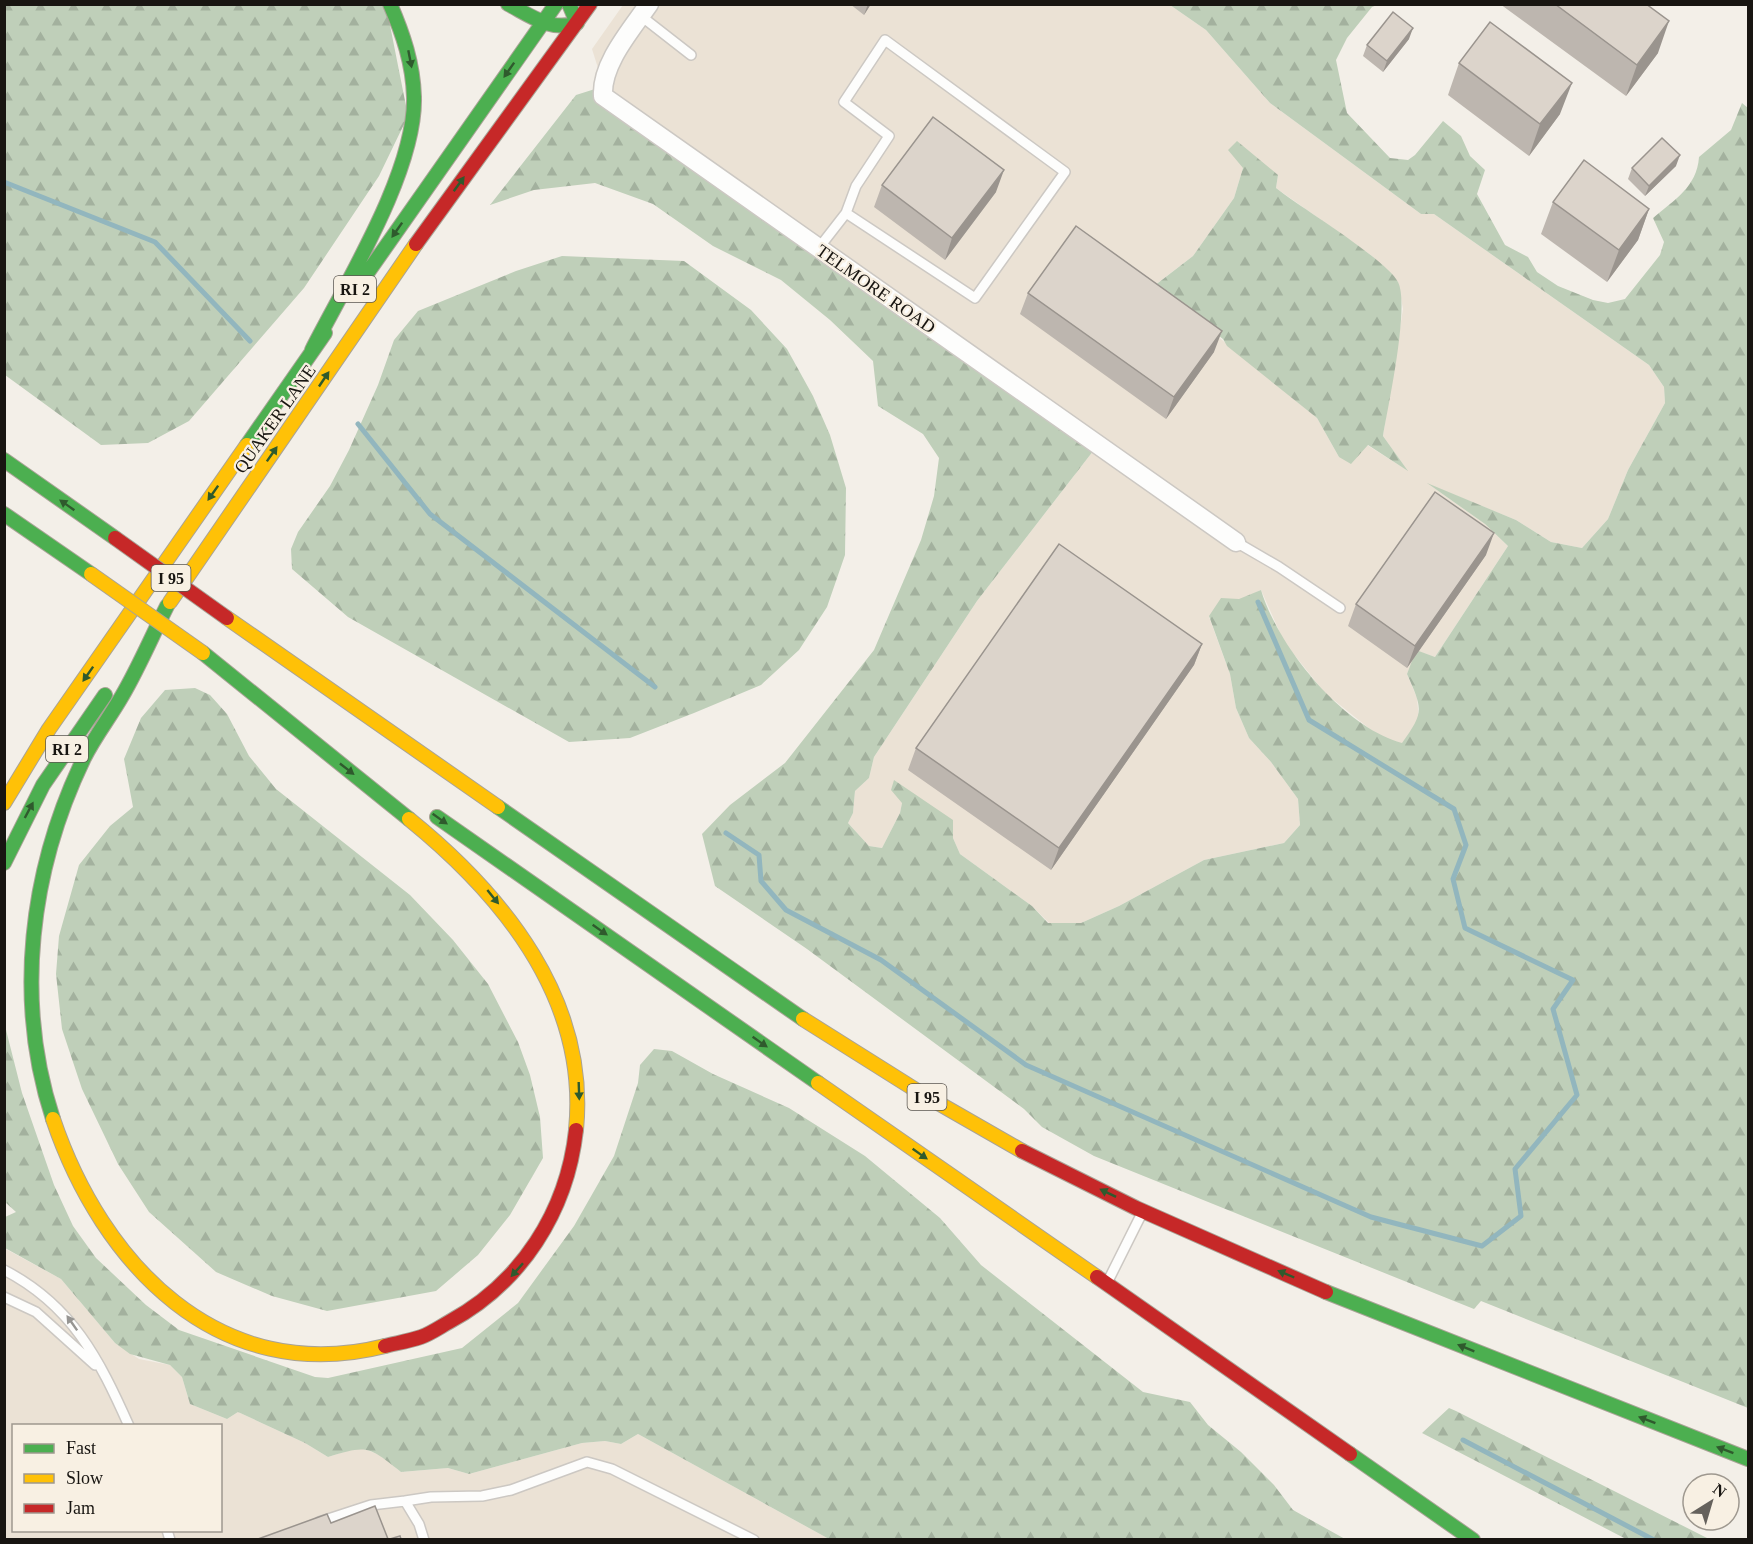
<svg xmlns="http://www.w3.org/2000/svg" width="1753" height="1544" viewBox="0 0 1753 1544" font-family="'Times New Roman',serif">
	<defs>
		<pattern id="forest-firs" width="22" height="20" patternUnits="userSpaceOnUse" patternTransform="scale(1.5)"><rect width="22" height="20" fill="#bfcfb9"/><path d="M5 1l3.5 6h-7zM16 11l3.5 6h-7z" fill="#a3b19e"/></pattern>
	</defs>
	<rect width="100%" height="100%" fill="#f3efe8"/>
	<path fill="#ebe2d5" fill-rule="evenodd" d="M 623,5 L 1170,5 L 1206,30 L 1270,103 L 1421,214 L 1434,214 L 1649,365 L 1664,387 L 1665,403 L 1628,470 L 1608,519 L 1582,548 L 1551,542 L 1516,520 L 1430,485 L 1485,524 L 1508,546 L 1435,657 L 1417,651 L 1407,674 L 1417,698 L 1419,720 L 1402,744 L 1381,738 L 1325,693 L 1284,642 L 1261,590 L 1209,617 L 1230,674 L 1236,708 L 1249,738 L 1271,762 L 1298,799 L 1300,825 L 1284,843 L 1204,860 L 1119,906 L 1081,923 L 1049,923 L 1032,906 L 960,854 L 953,838 L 902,803 L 900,813 L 882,848 L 869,846 L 848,823 L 853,813 L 855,791 L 869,778 L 874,757 L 977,601 L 1097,446 L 608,100 L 592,49 ZM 1243,168 L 1278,175 L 1276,188 L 1372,256 L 1398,282 L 1403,309 L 1383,436 L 1407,470 L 1367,445 L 1339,457 L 1317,418 L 1155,285 L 1193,256 L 1234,198 Z
		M 4,1248 L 61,1279 L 115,1343 L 139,1359 L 170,1365 L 182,1377 L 190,1404 L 227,1419 L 238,1412 L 305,1443 L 328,1457 L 359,1447 L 380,1455 L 401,1472 L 448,1468 L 469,1474 L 582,1443 L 605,1441 L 621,1444 L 638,1434 L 829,1539 L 5,1539 ZM 14,1426 L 220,1426 L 220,1530 L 14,1530 Z"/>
	<path fill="url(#forest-firs)" d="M 5,5 L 386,5 L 408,116 L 379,176 L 304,288 L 189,421 L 148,443 L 101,445 L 5,375 Z
		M 1170,5 L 1377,5 L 1372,7 L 1347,38 L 1336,60 L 1347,113 L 1390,158 L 1408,160 L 1415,155 L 1443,121 L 1461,136 L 1470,156 L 1485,170 L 1477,194 L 1505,245 L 1528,257 L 1537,272 L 1558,286 L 1593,300 L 1608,303 L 1625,299 L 1660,255 L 1664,242 L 1653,218 C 1674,200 1697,187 1699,157 L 1731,130 L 1742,103 L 1748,108 L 1748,1408 L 1481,1301 L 1474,1309 L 1454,1301 L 1094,1156 L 1042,1127 L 1024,1109 L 807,949 L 715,886 L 702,834 L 730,805 L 785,763 L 874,650 L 921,540 L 934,496 L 939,458 L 923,434 L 878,406 L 873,361 L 830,320 L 781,280 L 713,246 L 653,204 L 595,183 L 534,190 L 490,205 L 576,95 L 595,89 L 1097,446 L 977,601 L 874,757 L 869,778 L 855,791 L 853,813 L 848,823 L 869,846 L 882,848 L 900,813 L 902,803 L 891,790 L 894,780 L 953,820 L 953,838 L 960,854 L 1032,906 L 1048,923 L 1081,923 L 1119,906 L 1204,860 L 1284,843 L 1300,825 L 1298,799 L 1271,762 L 1249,738 L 1236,708 L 1230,674 L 1209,616 L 1221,598 L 1239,599 L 1261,590 C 1278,647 1343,727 1402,743 C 1424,712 1423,710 1407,674 L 1416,650 L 1435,657 L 1508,546 L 1485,524 L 1427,483 L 1516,520 L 1551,542 L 1582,548 L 1608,519 L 1628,470 L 1665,403 L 1664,387 L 1649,365 L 1434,214 L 1421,214 L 1270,103 L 1206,30 Z
		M 1237,141 L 1278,175 L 1276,188 C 1301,208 1386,259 1398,282 C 1410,306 1388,406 1383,436 L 1408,471 L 1368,445 L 1351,464 L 1339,457 L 1317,418 L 1227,346 L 1223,339 L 1154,286 L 1193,256 L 1234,198 L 1243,168 L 1228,150 Z
		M 562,256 L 684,261 L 751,310 L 787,349 L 813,396 L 830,435 L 846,488 L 845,555 L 827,607 L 799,650 L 761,685 L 694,713 L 630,738 L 569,742 L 348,617 L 292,569 L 291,549 L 298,532 L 330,486 L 349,450 L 378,385 L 394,340 L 418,311 L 516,271 Z
		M 195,688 L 210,695 L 227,714 L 249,756 L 276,789 L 410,895 L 453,940 L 488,984 L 518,1042 L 530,1075 L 540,1117 L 543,1158 L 510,1215 L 478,1255 L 436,1291 L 327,1311 L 272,1296 L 216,1272 L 149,1212 L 118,1164 L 82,1089 L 62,1029 L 56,974 L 59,936 L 79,865 L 110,826 L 133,807 L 124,759 L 141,718 L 165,690 Z
		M 4,1022 L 22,1093 L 54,1185 L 73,1226 L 96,1258 L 146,1305 L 179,1330 L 315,1377 L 328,1378 L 462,1348 L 518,1303 L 574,1226 L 614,1156 L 638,1083 L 640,1065 L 654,1049 L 672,1051 L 713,1074 L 789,1108 L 865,1156 L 940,1218 L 981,1265 L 1143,1392 L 1190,1402 L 1208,1425 L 1241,1452 L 1274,1485 L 1293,1510 L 1345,1539 L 829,1539 L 638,1434 L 621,1444 L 605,1441 L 582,1443 L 469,1474 L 448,1468 L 401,1472 C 368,1446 368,1445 328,1457 L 305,1443 L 238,1412 L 227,1419 L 190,1404 L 182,1377 L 170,1365 L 130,1354 L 115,1343 L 61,1279 L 5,1248 L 5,1217 L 16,1212 L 5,1202 Z
		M 1449,1408 L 1456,1411 L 1709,1539 L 1626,1539 L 1422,1433 Z"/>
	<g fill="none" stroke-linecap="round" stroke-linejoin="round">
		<path stroke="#92b6be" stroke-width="5" d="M 4,182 L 155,242 L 250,341
			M 358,424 L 430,514 L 655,687
			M 726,833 L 759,855 L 761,881 L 786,910 L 881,960 L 1026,1065 L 1371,1217 L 1482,1246 L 1521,1216 L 1515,1169 L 1577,1095 L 1553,1009 L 1573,980 L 1465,928 L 1453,879 L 1466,845 L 1454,809 L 1309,720 L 1258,602
			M 1463,1440 L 1654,1540"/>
		<defs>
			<path id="lane" d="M 641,16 L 691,55
				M 818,249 L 846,213 L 975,298 L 1065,172 L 885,40 L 844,102 L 889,136 L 856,186 L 846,213
				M 1236,542 L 1279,567 L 1340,608
				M 4,1270 C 72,1305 99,1359 129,1426
				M 1108,1281 L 1141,1215
				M 4,1297 L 36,1312 L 95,1365
				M 405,1501 L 431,1497 L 482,1496 L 511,1490 L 587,1462 L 612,1469 L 754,1540
				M 319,1522 L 371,1505 L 405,1501 L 419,1524 L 424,1540
				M 167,1530 L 170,1540"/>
			<path id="street" d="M 649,4 C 631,30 601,64 603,96 L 1236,542"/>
			<path id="fast" d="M 508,4 C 531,16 551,32 577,23 L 569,4
				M 354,292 L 556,4
				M 312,350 C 346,283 416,171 414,97 C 413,63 403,34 390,4
				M 247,445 L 325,333
				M 4,460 L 115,538
				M 4,514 L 91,574
				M 203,653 L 409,819
				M 498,807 L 803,1019
				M 437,817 L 818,1083
				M 4,863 L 43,785 L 105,695
				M 53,1119 C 14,1000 30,870 84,758 C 95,736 110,717 122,696 C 139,667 152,636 167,606
				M 1326,1292 L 1748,1459
				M 1350,1454 L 1473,1540"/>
			<path id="slow" d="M 170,602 L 416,244
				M 227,618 L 498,807
				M 4,803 L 49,729 L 247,445
				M 409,819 C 504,896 589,1001 576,1130
				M 803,1019 L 919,1092 L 1022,1151
				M 818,1083 L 1097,1277
				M 53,1119 C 102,1264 219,1388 385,1346"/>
			<path id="jam" d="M 416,244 L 590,4
				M 1022,1151 L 1136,1208 L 1326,1292
				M 1097,1277 L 1350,1454
				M 385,1346 C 397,1343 409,1341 421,1337 C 430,1334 440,1327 449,1322 C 521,1283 567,1212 576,1130"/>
		</defs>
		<use href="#lane" stroke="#ccc8c3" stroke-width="12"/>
		<use href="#street" stroke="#ccc8c3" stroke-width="21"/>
		<use href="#fast" stroke="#a9a396" stroke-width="16"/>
		<use href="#slow" stroke="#a9a396" stroke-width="16"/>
		<use href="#jam" stroke="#a9a396" stroke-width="16"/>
		<use href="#lane" stroke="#fdfdfc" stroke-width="9"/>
		<use href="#street" stroke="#fdfdfc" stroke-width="18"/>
		<use href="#fast" stroke="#4caf50" stroke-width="14"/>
		<use href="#slow" stroke="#ffc107" stroke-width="14"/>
		<use href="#jam" stroke="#c62828" stroke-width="14"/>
		<defs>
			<path id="slow-bridge" d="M 91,574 L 203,653"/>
			<path id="jam-bridge" d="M 115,538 L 227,618"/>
		</defs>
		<use href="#slow-bridge" stroke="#a9a396" stroke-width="16" stroke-linecap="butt"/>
		<use href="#jam-bridge" stroke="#a9a396" stroke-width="16" stroke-linecap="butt"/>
		<use href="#slow-bridge" stroke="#ffc107" stroke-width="14"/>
		<use href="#jam-bridge" stroke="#c62828" stroke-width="14"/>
	</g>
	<path fill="#bdb6af" d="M 850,4 L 871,4 L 864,15 Z
		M 1500,4 L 1646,4 L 1658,53 L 1626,96 Z
		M 1409,39 L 1383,72 L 1363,56 L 1367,45 Z
		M 1459,63 L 1560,114 L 1529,156 L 1448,95 Z
		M 1676,166 L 1645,196 L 1628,179 L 1632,168 Z
		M 882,185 L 996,192 L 945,260 L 874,207 Z
		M 1553,202 L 1649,209 L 1638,240 L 1607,282 L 1541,234 Z
		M 1028,293 L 1214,352 L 1166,419 L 1020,314 Z
		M 1486,555 L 1407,668 L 1348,626 L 1356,604 Z
		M 1202,644 L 1194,665 L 1051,870 L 908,770 L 916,748 Z"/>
	<path fill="#9a948e" d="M 868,4 L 871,4 L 864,15 Z
		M 1669,21 L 1658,53 L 1626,96 L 1637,65 Z
		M 1413,28 L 1409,39 L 1383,72 L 1387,61 Z
		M 1572,83 L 1560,114 L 1529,156 L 1540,124 Z
		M 1680,155 L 1676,166 L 1645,196 L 1649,186 Z
		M 1004,170 L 996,192 L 945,260 L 952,238 Z
		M 1649,209 L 1638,240 L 1607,282 L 1619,250 Z
		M 1222,331 L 1214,352 L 1166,419 L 1174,397 Z
		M 1494,533 L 1486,555 L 1407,668 L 1415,646 Z
		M 1202,644 L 1194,665 L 1051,870 L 1059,848 Z"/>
	<path fill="#dcd4cb" stroke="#9a948e" stroke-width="1.5" d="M 1555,4 L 1646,4 L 1669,21 L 1637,65 Z
		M 1393,12 L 1413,28 L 1387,61 L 1367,45 Z
		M 1490,22 L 1572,83 L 1540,124 L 1459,63 Z
		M 933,117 L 1004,170 L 952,238 L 882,185 Z
		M 1662,138 L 1680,155 L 1649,186 L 1632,168 Z
		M 1584,160 L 1649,209 L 1619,250 L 1553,202 Z
		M 1076,226 L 1222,331 L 1174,397 L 1028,293 Z
		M 1435,492 L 1494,533 L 1415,646 L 1356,604 Z
		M 1059,544 L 1202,644 L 1059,848 L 916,748 Z
		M 375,1506 L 388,1539 L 258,1539 L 327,1514 L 331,1523 Z
		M 400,1536 L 401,1539 L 390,1539 Z"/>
	<defs><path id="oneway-solid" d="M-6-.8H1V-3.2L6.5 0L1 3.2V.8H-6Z" transform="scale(1.5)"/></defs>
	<g fill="#2f5a2d">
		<use href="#oneway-solid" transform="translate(410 59) rotate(79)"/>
		<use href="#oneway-solid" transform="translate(509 70) rotate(125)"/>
		<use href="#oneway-solid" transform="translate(459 184) rotate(-54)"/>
		<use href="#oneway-solid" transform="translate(397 230) rotate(125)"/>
		<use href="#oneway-solid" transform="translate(324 379) rotate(-56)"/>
		<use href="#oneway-solid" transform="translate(272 454) rotate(-55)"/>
		<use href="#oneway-solid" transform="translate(213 493) rotate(125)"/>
		<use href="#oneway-solid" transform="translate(67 505) rotate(-145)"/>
		<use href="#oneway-solid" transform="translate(88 674) rotate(125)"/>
		<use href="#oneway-solid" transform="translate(347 769) rotate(38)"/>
		<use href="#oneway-solid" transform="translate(29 810) rotate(-62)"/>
		<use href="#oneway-solid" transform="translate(440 819) rotate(35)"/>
		<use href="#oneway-solid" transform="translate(493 897) rotate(51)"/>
		<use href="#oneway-solid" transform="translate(600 930) rotate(35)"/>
		<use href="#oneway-solid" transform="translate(760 1042) rotate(35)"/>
		<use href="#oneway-solid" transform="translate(579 1091) rotate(88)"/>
		<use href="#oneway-solid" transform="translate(920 1154) rotate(35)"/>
		<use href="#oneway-solid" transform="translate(1108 1193) rotate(-154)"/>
		<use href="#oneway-solid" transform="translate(517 1270) rotate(132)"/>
		<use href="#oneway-solid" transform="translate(1286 1274) rotate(-157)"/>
		<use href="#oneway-solid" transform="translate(1466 1348) rotate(-158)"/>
		<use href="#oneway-solid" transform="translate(1647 1420) rotate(-159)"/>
		<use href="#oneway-solid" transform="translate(1725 1450) rotate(-159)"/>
	</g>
	<use fill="#969592" href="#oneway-solid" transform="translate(72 1323) rotate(-125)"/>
	<g text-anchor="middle" stroke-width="4.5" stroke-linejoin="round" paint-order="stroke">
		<g fill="#f8f0e3" stroke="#5b5750" stroke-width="1.5">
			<rect x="334" y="276" width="42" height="26" rx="4.5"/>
			<rect x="151.5" y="565" width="39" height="26" rx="4.5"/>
			<rect x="46" y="736" width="42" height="26" rx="4.5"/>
			<rect x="907.5" y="1084" width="39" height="26" rx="4.5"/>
		</g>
		<g font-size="16" font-weight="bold" fill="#181511">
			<text x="355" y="295">RI 2</text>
			<text x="171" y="584">I 95</text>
			<text x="67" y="755">RI 2</text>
			<text x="927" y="1103">I 95</text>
		</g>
		<g font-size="18" fill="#181511" stroke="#f8f0e3">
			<text transform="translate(876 289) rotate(35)" y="6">TELMORE ROAD</text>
			<text transform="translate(275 419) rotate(-55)" y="6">QUAKER LANE</text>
		</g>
	</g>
	<rect width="1753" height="1544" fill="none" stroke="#181511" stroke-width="12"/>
	<rect x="12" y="1424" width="210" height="108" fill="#f8f0e3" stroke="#9e988f" stroke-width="1.5"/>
	<rect x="24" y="1444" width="30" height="9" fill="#4caf50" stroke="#9e988f" stroke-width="1.5"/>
	<text x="66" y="1454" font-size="18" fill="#181511">Fast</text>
	<rect x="24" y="1474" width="30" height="9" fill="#ffc107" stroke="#9e988f" stroke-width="1.5"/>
	<text x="66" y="1484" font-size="18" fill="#181511">Slow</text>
	<rect x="24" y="1504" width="30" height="9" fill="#c62828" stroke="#9e988f" stroke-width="1.5"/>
	<text x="66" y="1514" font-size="18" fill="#181511">Jam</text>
	<g transform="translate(1711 1502) rotate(37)"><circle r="28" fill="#f8f0e3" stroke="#9e988f" stroke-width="1.5"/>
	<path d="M0-4.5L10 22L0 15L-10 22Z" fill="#65615c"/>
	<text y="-9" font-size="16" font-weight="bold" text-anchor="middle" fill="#181511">N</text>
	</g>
</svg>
